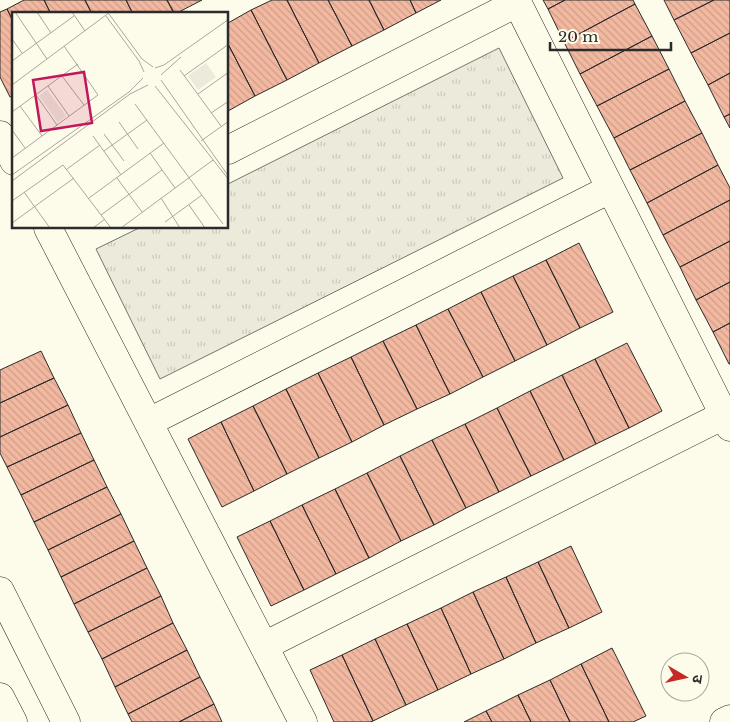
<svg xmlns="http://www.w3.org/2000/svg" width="730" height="722" viewBox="0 0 730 722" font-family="'Libre Baskerville','Noto Sans Devanagari',serif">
	<defs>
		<pattern id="park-tufts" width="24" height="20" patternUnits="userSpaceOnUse" patternTransform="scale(1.25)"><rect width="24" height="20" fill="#ecebdb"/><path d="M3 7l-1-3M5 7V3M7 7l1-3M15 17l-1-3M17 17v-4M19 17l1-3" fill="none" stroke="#cbcabc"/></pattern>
		<pattern id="building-back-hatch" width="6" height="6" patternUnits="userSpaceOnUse" patternTransform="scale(1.25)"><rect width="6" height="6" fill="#f2b8a0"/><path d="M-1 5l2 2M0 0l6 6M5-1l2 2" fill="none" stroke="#d09e8a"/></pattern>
	</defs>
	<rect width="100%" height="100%" fill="#fdfbea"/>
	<path fill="url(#park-tufts)" stroke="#74746e" d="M 499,48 L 563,178 L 160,379 L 96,249 L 139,228 L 228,228 L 228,184 Z"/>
	<path fill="url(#building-back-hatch)" stroke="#2b2b2b" d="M 24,0 L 44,0 L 51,14 L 14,14 L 14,23 L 7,9 Z
		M 44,0 L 85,0 L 92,14 L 51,14 Z
		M 85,0 L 126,0 L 133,14 L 92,14 Z
		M 126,0 L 167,0 L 174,14 L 133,14 Z
		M 167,0 L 202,0 L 175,14 Z
		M 272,0 L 287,0 L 319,63 L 287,80 L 251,10 Z
		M 287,0 L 328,0 L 352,46 L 319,63 Z
		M 328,0 L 369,0 L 384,30 L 352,46 Z
		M 369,0 L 410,0 L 416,13 L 384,30 Z
		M 410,0 L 441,0 L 416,13 Z
		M 543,0 L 565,0 L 548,9 Z
		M 565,0 L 633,0 L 635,4 L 564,42 L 548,9 Z
		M 664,0 L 714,0 L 674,20 Z
		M 714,0 L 730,0 L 730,33 L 691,53 L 674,20 Z
		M 635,4 L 652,36 L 580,74 L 564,42 Z
		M 7,9 L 14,23 L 14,96 L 10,97 L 0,77 L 0,12 Z
		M 251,10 L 287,80 L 255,96 L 228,44 L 228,23 Z
		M 730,33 L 730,73 L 708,85 L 691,53 Z
		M 652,36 L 669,69 L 597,106 L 580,74 Z
		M 228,44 L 255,96 L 228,111 Z
		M 669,69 L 685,101 L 614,138 L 597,106 Z
		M 730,73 L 730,114 L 724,117 L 708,85 Z
		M 685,101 L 702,133 L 630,170 L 614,138 Z
		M 730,114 L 730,128 L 724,117 Z
		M 702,133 L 718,165 L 647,203 L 630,170 Z
		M 718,165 L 730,188 L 730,200 L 663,235 L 647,203 Z
		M 730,200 L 730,241 L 680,267 L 663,235 Z
		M 730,241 L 730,282 L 696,300 L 680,267 Z
		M 579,243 L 613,312 L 580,328 L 546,260 Z
		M 546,260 L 580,328 L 547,345 L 513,276 Z
		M 513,276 L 547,345 L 515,361 L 481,292 Z
		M 730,282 L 730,323 L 713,332 L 696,300 Z
		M 481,292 L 515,361 L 483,377 L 448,309 Z
		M 448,309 L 483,377 L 450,394 L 416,325 Z
		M 730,323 L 730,364 L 729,364 L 713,332 Z
		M 416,325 L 450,394 L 417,409 L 383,341 Z
		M 383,341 L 417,409 L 384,425 L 351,357 Z
		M 627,343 L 662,411 L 629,428 L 595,359 Z
		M 41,351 L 54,378 L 0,403 L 0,370 Z
		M 351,357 L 384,425 L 352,442 L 318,373 Z
		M 595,359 L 629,428 L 596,444 L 562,375 Z
		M 318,373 L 352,442 L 319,458 L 286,389 Z
		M 562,375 L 596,444 L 564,460 L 530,391 Z
		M 54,378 L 68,405 L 0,437 L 0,403 Z
		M 286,389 L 319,458 L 287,474 L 253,406 Z
		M 530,391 L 564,460 L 531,476 L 497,408 Z
		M 68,405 L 81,433 L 7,467 L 0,453 L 0,437 Z
		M 253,406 L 287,474 L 254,491 L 221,422 Z
		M 497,408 L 531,476 L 499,492 L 465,424 Z
		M 221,422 L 254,491 L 222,507 L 188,439 Z
		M 465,424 L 499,492 L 466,508 L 432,440 Z
		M 81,433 L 94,460 L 21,495 L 7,467 Z
		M 432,440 L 466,508 L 434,525 L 400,456 Z
		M 400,456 L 434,525 L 401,541 L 367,473 Z
		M 94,460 L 107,487 L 34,522 L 21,495 Z
		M 367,473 L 401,541 L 369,558 L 335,489 Z
		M 107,487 L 121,514 L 48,550 L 34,522 Z
		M 335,489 L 369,558 L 336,574 L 302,505 Z
		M 302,505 L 336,574 L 304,590 L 270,521 Z
		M 121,514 L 134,541 L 61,577 L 48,550 Z
		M 270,521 L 304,590 L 271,606 L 237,537 Z
		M 134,541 L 147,568 L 74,604 L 61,577 Z
		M 571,546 L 602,612 L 569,628 L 538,562 Z
		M 538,562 L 569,628 L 536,643 L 506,577 Z
		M 147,568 L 161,596 L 88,632 L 74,604 Z
		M 506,577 L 536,643 L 504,659 L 473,592 Z
		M 473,592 L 504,659 L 471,674 L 441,608 Z
		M 161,596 L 173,623 L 102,659 L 88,632 Z
		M 441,608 L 471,674 L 438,690 L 407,624 Z
		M 173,623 L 187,650 L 115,687 L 102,659 Z
		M 407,624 L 438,690 L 406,705 L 375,639 Z
		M 375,639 L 406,705 L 373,721 L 342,655 Z
		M 612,648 L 646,716 L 633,722 L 609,722 L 581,664 Z
		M 187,650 L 200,677 L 128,714 L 115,687 Z
		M 342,655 L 373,721 L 370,722 L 334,722 L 310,670 Z
		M 581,664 L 609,722 L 570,722 L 550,680 Z
		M 200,677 L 214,704 L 179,722 L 132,722 L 128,714 Z
		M 550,680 L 570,722 L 531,722 L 518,695 Z
		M 518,695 L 531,722 L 492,722 L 486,711 Z
		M 214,704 L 222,722 L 179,722 Z
		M 486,711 L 492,722 L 464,722 Z"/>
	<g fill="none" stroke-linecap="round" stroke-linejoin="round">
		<defs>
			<path id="street" d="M 516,0 L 730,427
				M 0,135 L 14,161
				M 228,150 L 517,3
				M 48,228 L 303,722
				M 149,422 L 610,189
				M 264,646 L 724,415
				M 724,722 L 730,719"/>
			<path id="secondary" d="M 0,591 L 66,722
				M 0,697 L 13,722"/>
		</defs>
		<use href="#street" stroke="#2b2b2b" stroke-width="29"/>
		<use href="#secondary" stroke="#2b2b2b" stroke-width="29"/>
		<use href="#street" stroke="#fdfbea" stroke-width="28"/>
		<use href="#secondary" stroke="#fdfbea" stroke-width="28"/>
	</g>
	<g transform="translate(12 12)">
		<rect width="216" height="216" fill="#fdfbea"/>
		<path d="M 194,51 L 204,65 L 186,78 L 176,64 ZM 35,78 L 54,104 L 46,110 L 27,84 Z" fill="#ecebdb"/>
		<path fill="none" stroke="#a9a89e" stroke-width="1" d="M 3,0 L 35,47M 25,0 L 39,21M 60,0 L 73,19M 97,2 L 130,47 L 141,55M 94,4 L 127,49 L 132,60M 0,27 L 10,41M 0,49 L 62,4M 143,56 L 152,53 L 217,7M 168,58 L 209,114M 149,63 L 169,45M 50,64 L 72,93M 172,64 L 217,32M 149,68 L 217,165M 0,73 L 98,0M 36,74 L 57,104M 143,74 L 217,168M 186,82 L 217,60M 24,83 L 45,113M 123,92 L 211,212M 8,94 L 30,124M 0,100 L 66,52M 199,101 L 217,89M 107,110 L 126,137M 0,118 L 13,136M 92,122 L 112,149M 81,124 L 109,163M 189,129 L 217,109M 92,139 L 135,108M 138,141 L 163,176M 0,146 L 86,83 L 52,34M 55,157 L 88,133M 0,163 L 117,80 L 131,66M 105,166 L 130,200M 0,169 L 118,82 L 136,73M 12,180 L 38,216M 77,186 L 152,131M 149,186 L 168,216M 0,189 L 51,153 L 99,216M 177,193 L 193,216M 89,203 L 150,158M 153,210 L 190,183M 0,211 L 62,166M 81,216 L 93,207M 109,216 L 201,148"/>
		<path fill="#c2185b" fill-opacity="0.15" stroke="#c2185b" stroke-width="2.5" d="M 72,60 L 80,111 L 29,119 L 21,68 Z"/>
		<rect width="216" height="216" fill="none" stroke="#2b2b2b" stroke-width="2.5"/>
	</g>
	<g transform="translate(685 677) rotate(99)"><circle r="24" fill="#fdfbea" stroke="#a9a89e"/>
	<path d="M0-4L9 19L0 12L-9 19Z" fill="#c62828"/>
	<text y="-8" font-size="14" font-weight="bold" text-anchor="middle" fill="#2b2b2b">उ</text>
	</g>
	<path d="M550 42v8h121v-8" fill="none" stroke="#2b2b2b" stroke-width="2.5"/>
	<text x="558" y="42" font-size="15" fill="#2b2b2b" stroke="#fdfbea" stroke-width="4" paint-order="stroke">20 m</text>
</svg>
